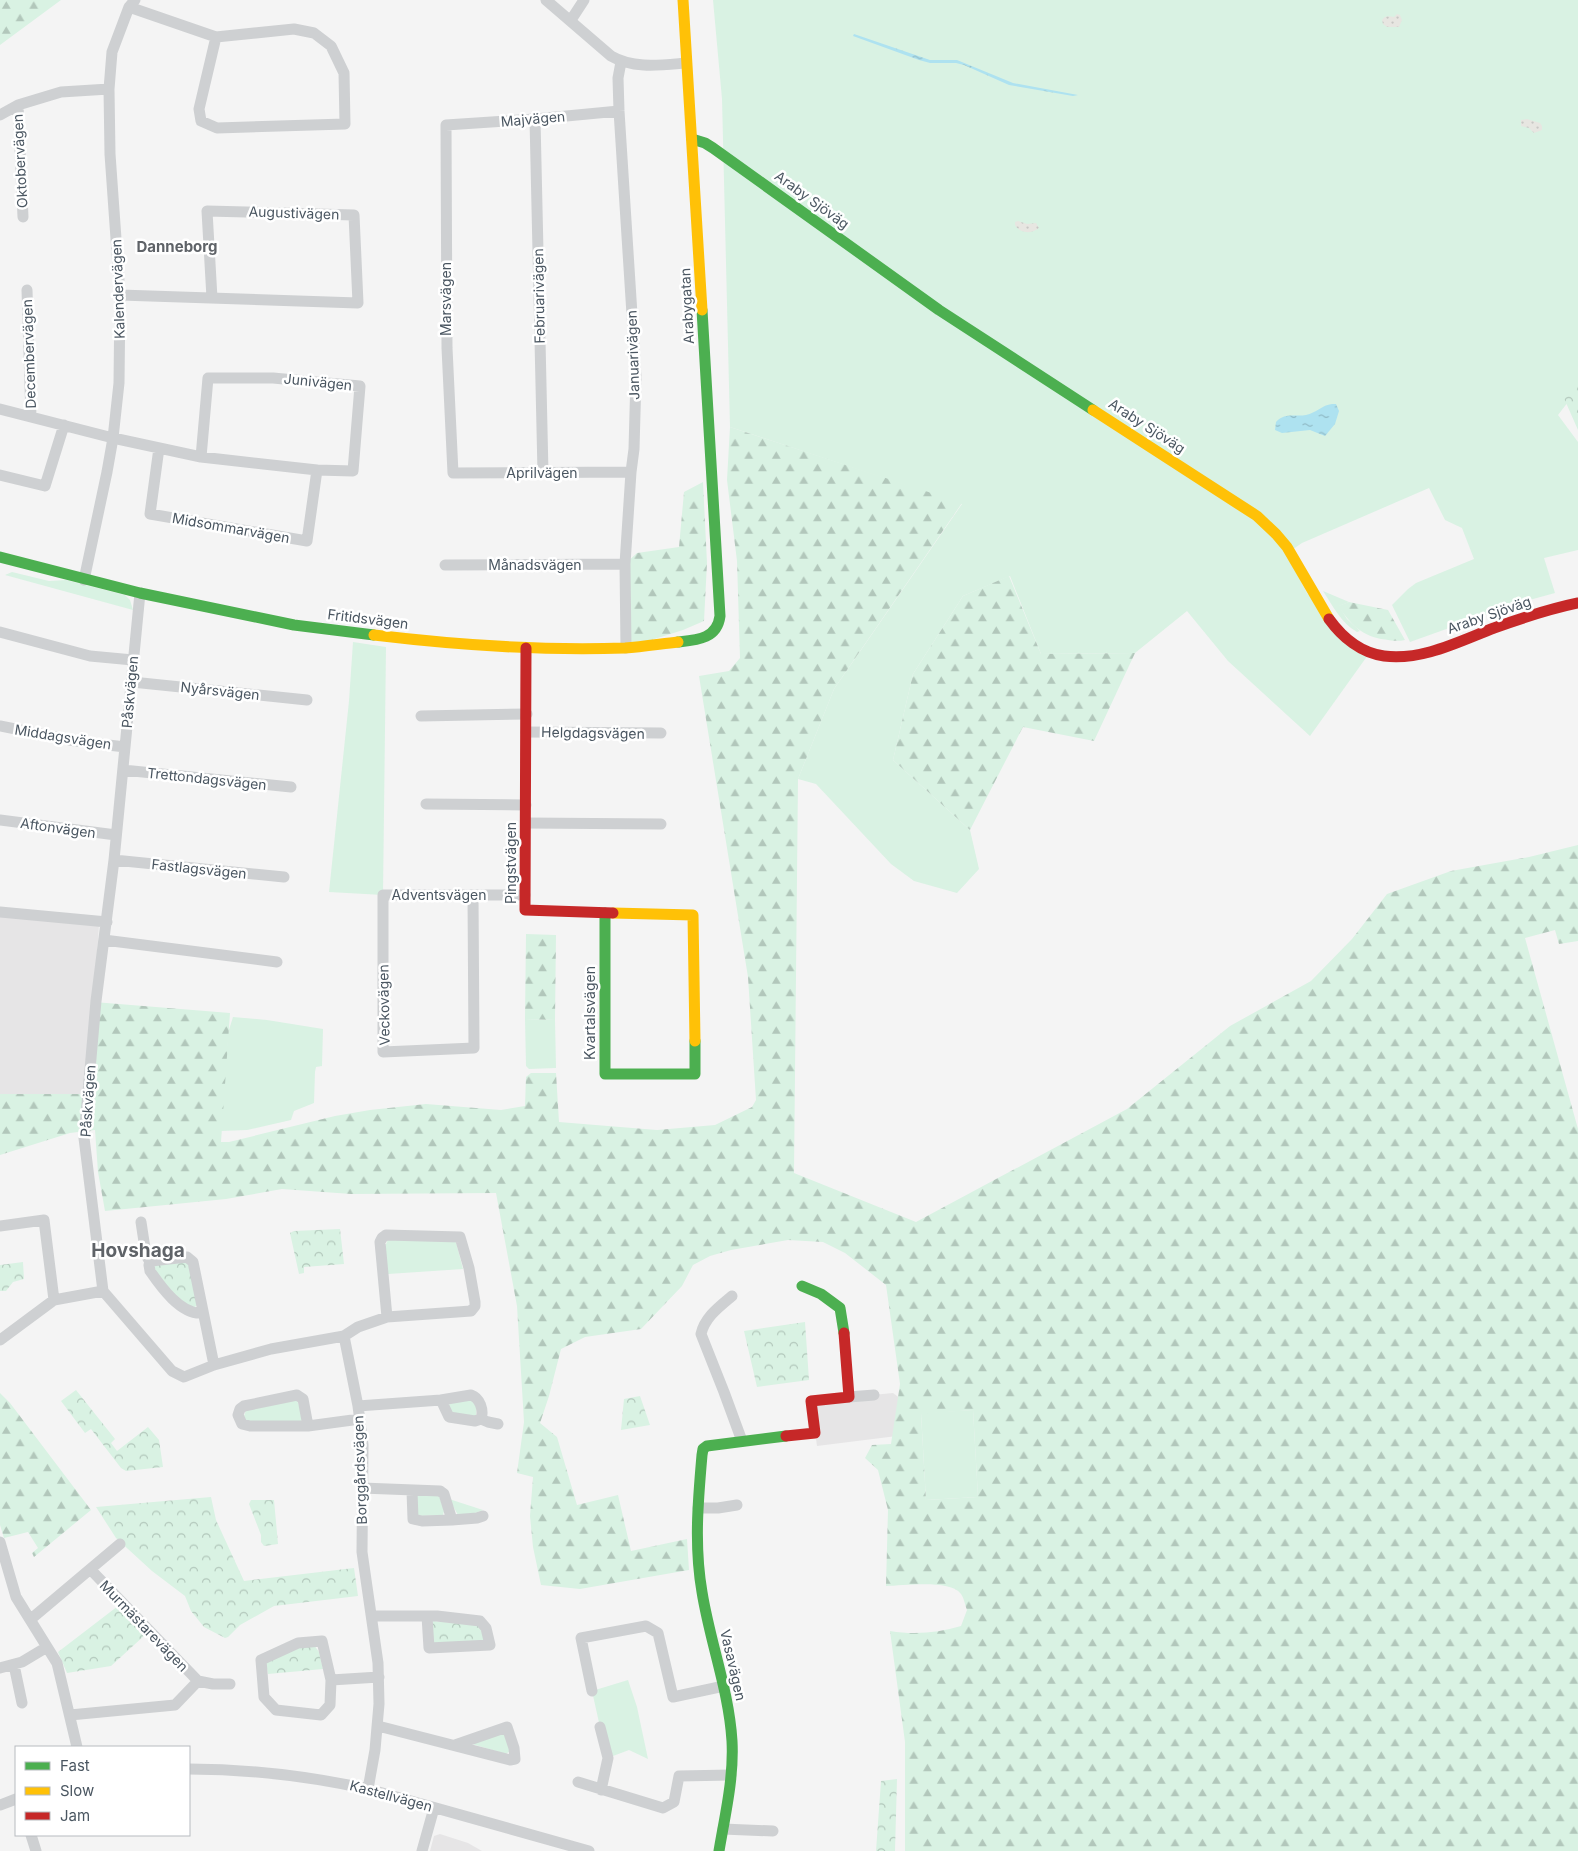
<svg xmlns="http://www.w3.org/2000/svg" width="1578" height="1851" viewBox="0 0 1578 1851" font-family="Inter,sans-serif">
	<defs>
		<pattern id="forest-firs" width="22" height="20" patternUnits="userSpaceOnUse" patternTransform="scale(1.25)"><rect width="22" height="20" fill="#d9f2e3"/><path d="M5 1l3.5 6h-7zM16 11l3.5 6h-7z" fill="#b2c7bb"/></pattern>
		<pattern id="sand-dots" width="8" height="8" patternUnits="userSpaceOnUse" patternTransform="scale(1.25)"><rect width="8" height="8" fill="#e7e6e1"/><path d="M2 2h.1M6 6h.1" fill="none" stroke="#c8c7c4" stroke-width="1.8" stroke-linecap="round"/></pattern>
		<pattern id="park-crowns" width="20" height="18" patternUnits="userSpaceOnUse" patternTransform="scale(1.25)"><rect width="20" height="18" fill="#d9f2e3"/><path d="M2 6a3 3 0 1 1 6 0M12 15a3 3 0 1 1 6 0" fill="none" stroke="#b2c7bb"/></pattern>
		<pattern id="water-ripples" width="26" height="14" patternUnits="userSpaceOnUse" patternTransform="scale(1.25)"><rect width="26" height="14" fill="#aee2f0"/><path d="M2 4q2-2 4 0t4 0M15 11q2-2 4 0t4 0" fill="none" stroke="#90bac6"/></pattern>
	</defs>
	<rect width="100%" height="100%" fill="#f4f4f4"/>
	<path fill="#e6e5e6" d="M 0,915 L 99,925 L 94,1002 L 83,1095 L 0,1094 Z
		M 893,1393 L 901,1399 L 905,1435 L 817,1446 L 811,1401 Z
		M 440,1834 L 468,1843 L 482,1851 L 430,1851 L 434,1836 Z"/>
	<path fill="#d9f2e3" d="M 713,0 L 1578,0 L 1578,394 L 1575,393 L 1558,415 L 1578,442 L 1578,550 L 1544,558 L 1555,593 L 1522,602 L 1410,642 L 1392,605 L 1408,589 L 1416,583 L 1474,559 L 1462,528 L 1445,520 L 1429,488 L 1302,543 L 1286,554 L 1307,593 L 1368,655 L 1310,736 L 1228,661 L 1187,611 L 1135,653 L 1041,654 L 1010,576 L 963,596 L 913,674 L 893,760 L 970,830 L 979,869 L 957,893 L 914,881 L 891,864 L 816,784 L 798,779 L 834,689 L 962,504 L 730,427 L 722,99 Z
		M 12,572 L 49,581 L 66,580 L 125,595 L 130,600 L 133,610 L 5,575 Z
		M 1323,591 L 1349,602 L 1339,606 L 1347,619 L 1360,631 L 1357,632 C 1341,623 1333,606 1323,591 Z
		M 353,642 L 386,647 L 383,895 L 329,892 L 349,701 Z
		M 233,1017 L 267,1020 L 323,1029 L 322,1066 L 316,1067 L 315,1072 L 314,1103 L 294,1111 L 291,1120 L 247,1130 L 221,1131 L 228,1033 Z
		M 525,1019 L 555,1020 L 556,1068 L 529,1069 L 526,1066 Z
		M 388,1239 L 456,1242 L 463,1269 L 388,1274 L 385,1247 Z
		M 297,1400 L 303,1418 L 301,1421 L 246,1421 L 244,1416 L 246,1410 Z
		M 471,1400 L 477,1407 L 476,1415 L 474,1416 L 451,1415 L 448,1409 L 450,1402 Z
		M 973,1410 L 978,1497 L 926,1500 L 921,1413 Z
		M 417,1495 L 439,1495 L 444,1511 L 443,1515 L 419,1516 L 416,1513 Z
		M 449,1499 L 483,1510 L 475,1513 L 458,1515 Z
		M 628,1680 L 637,1707 L 648,1759 L 629,1750 L 613,1756 L 600,1727 L 592,1691 Z
		M 500,1733 L 504,1734 L 510,1751 L 506,1754 L 472,1744 Z"/>
	<path fill="url(#forest-firs)" fill-rule="evenodd" d="M 0,0 L 61,0 L 0,45 Z
		M 730,427 L 962,503 L 834,689 L 798,779 L 794,1173 L 916,1222 L 1127,1109 L 1230,1026 L 1311,981 L 1352,939 L 1387,894 L 1451,871 L 1529,857 L 1578,845 L 1578,941 L 1559,944 L 1555,930 L 1525,938 L 1578,1129 L 1578,1851 L 905,1851 L 905,1742 L 890,1631 C 914,1635 938,1633 961,1626 L 967,1610 C 965,1605 964,1598 961,1594 C 950,1579 904,1586 886,1586 L 888,1510 L 878,1470 L 865,1458 L 872,1445 L 891,1444 L 900,1384 L 886,1285 L 845,1253 L 823,1242 L 788,1240 L 731,1250 L 710,1256 L 693,1265 L 682,1286 L 641,1329 L 585,1337 L 561,1349 L 549,1396 L 540,1423 L 557,1437 L 577,1505 L 618,1495 L 631,1551 L 687,1539 L 689,1570 L 580,1589 L 541,1585 L 533,1547 L 530,1516 L 533,1477 L 517,1473 L 524,1422 L 517,1306 L 496,1193 L 351,1194 L 282,1189 L 226,1199 L 105,1211 L 98,1172 L 95,1130 L 70,1133 L 0,1155 L 0,1094 L 83,1094 L 94,1002 L 230,1013 L 221,1142 L 229,1142 L 335,1116 L 370,1110 L 426,1104 L 501,1110 L 525,1106 L 526,1077 L 531,1073 L 556,1073 L 559,1122 L 657,1130 L 715,1125 L 752,1107 L 756,1100 L 748,977 L 699,676 L 729,671 L 740,658 L 737,561 L 727,480 ZM 973,1410 L 978,1497 L 926,1500 L 921,1414 Z
		M 703,482 L 707,563 L 704,621 L 683,630 L 626,648 L 625,564 L 637,553 L 679,547 L 684,492 Z
		M 1009,576 L 1041,654 L 1135,653 L 1094,741 L 1023,727 L 970,830 L 893,760 L 913,674 L 963,596 Z
		M 1349,602 L 1388,610 L 1405,640 C 1396,642 1390,640 1381,639 C 1359,634 1351,624 1338,606 Z
		M 526,934 L 556,935 L 555,1020 L 525,1019 Z
		M 0,1393 L 10,1403 L 91,1510 L 34,1557 L 32,1553 L 38,1548 L 28,1532 L 4,1538 L 0,1525 Z"/>
	<path fill="url(#sand-dots)" d="M 1397,14 L 1400,15 L 1402,20 L 1399,27 L 1387,27 L 1383,24 L 1382,20 C 1385,15 1389,16 1394,17 Z
		M 1527,119 L 1540,123 L 1542,126 L 1542,130 L 1534,133 L 1529,128 L 1521,126 L 1521,120 Z
		M 1018,221 L 1027,224 L 1036,223 L 1039,228 C 1032,234 1020,234 1015,225 L 1015,222 Z"/>
	<path fill="url(#park-crowns)" d="M 1578,376 L 1578,430 L 1563,396 Z
		M 340,1229 L 344,1264 L 304,1267 L 304,1273 L 299,1274 L 290,1233 L 294,1231 Z
		M 183,1260 L 189,1264 L 197,1305 L 195,1307 L 183,1305 L 155,1272 L 154,1267 L 156,1264 Z
		M 23,1262 L 24,1279 L 13,1282 L 6,1291 L 0,1291 L 0,1265 Z
		M 805,1322 L 809,1380 L 757,1387 L 744,1331 Z
		M 76,1390 L 115,1439 L 111,1443 L 117,1451 L 148,1427 L 159,1440 L 163,1467 L 126,1471 L 121,1468 L 91,1429 L 85,1433 L 61,1401 Z
		M 640,1396 L 650,1425 L 621,1430 L 624,1399 Z
		M 211,1497 L 216,1520 L 244,1581 L 354,1568 L 358,1596 L 274,1606 L 240,1625 L 228,1637 L 225,1638 L 204,1627 L 191,1611 L 185,1596 L 152,1571 L 116,1538 L 96,1507 Z
		M 251,1500 L 274,1500 L 278,1544 L 264,1546 L 261,1542 L 261,1535 L 249,1504 Z
		M 118,1606 L 145,1635 L 111,1666 L 67,1673 L 58,1652 Z
		M 433,1621 L 479,1625 L 485,1639 L 481,1642 L 435,1644 L 432,1640 Z
		M 314,1645 L 319,1652 L 323,1669 L 268,1674 L 266,1663 L 302,1646 Z
		M 897,1779 L 895,1851 L 876,1851 L 881,1781 Z"/>
	<path fill="url(#water-ripples)" d="M 854,34 L 930,60 L 957,60 L 1013,83 L 1078,95 L 1073,96 L 1009,85 L 964,65 L 956,63 L 930,63 L 919,60 L 853,36 Z
		M 1332,404 L 1336,404 L 1339,411 L 1335,424 L 1325,436 L 1310,430 L 1282,433 L 1275,430 L 1276,422 C 1285,412 1295,417 1306,415 C 1316,413 1322,405 1332,404 Z"/>
	<g fill="none" stroke-linecap="round" stroke-linejoin="round">
		<path stroke="#ced0d2" stroke-width="11" d="M 546,0 L 611,56 C 633,69 661,65 686,63
			M 129,7 L 216,37 L 199,109 L 201,121 L 217,128 L 345,124 L 344,73 L 331,46 L 314,33 L 294,29 L 216,37
			M 571,20 L 584,0
			M 621,62 L 618,78 L 619,111 L 636,377 L 634,449 L 631,472 L 625,564 L 626,648
			M 18,105 L 23,217
			M 619,111 L 535,119 L 446,125 L 447,348 L 453,473 L 631,472
			M 0,115 L 18,105 L 61,92 L 109,89
			M 535,119 L 543,473
			M 27,290 L 31,417
			M 120,295 L 358,303 L 354,215 L 207,211 L 212,298
			M 0,409 L 113,438 L 201,457 L 317,470 L 353,471 L 360,386 L 273,378 L 208,378 L 201,457
			M 159,448 L 150,514 L 307,541 L 317,470
			M 0,475 L 45,486 L 64,425
			M 445,565 L 625,564
			M 84,580 L 107,472 L 113,438 L 119,383 L 120,295 L 110,154 L 109,89 L 112,52 L 129,7 L 135,0
			M 0,632 L 90,656 L 133,660
			M 132,682 L 307,700
			M 421,716 L 527,714
			M 0,726 L 75,741 L 125,747
			M 526,732 L 661,733
			M 123,770 L 291,787
			M 426,804 L 526,805
			M 0,820 L 116,835
			M 526,823 L 661,824
			M 114,860 L 284,877
			M 473,895 L 474,1048 L 383,1052 L 383,895 L 525,895
			M 0,912 L 107,922
			M 104,940 L 277,962
			M 141,1222 L 146,1255 L 150,1262
			M 0,1226 L 44,1220 L 54,1300
			M 103,1291 L 84,1138 L 96,1001 L 114,860 L 140,593
			M 103,1291 L 172,1371 L 184,1377 L 214,1365 L 271,1349 L 344,1336 L 358,1327 L 387,1317 L 471,1311 L 475,1306 L 475,1302 L 469,1268 L 460,1237 L 386,1235 L 382,1238 L 380,1242 L 387,1317
			M 732,1296 C 719,1307 705,1317 701,1334 L 724,1392 L 742,1441
			M 202,1313 C 181,1315 161,1287 150,1271 L 149,1265 L 151,1261 L 187,1257 L 193,1262 L 214,1365
			M 344,1336 L 358,1406 L 363,1445 L 362,1552 L 378,1663 L 379,1704 L 375,1750 L 368,1789
			M 0,1340 L 54,1300 L 103,1291
			M 849,1397 L 874,1395
			M 358,1406 L 441,1400 L 449,1417 L 475,1421 L 481,1419 C 484,1410 480,1398 471,1395 L 441,1400
			M 481,1419 L 488,1422 L 498,1424
			M 308,1426 L 303,1399 L 297,1395 L 244,1406 L 240,1409 L 238,1415 L 242,1424 L 250,1426 L 308,1426 L 360,1419
			M 362,1488 L 440,1491 L 444,1494 L 452,1520 L 422,1521 L 413,1519 L 412,1491
			M 698,1508 L 718,1508 L 737,1505
			M 452,1520 L 477,1518 L 483,1516
			M 0,1542 L 16,1597 L 57,1663 L 77,1747
			M 372,1616 L 437,1616 L 480,1621 L 486,1628 L 490,1645 L 429,1648 L 427,1616
			M 31,1619 L 120,1544
			M 14,1665 L 22,1703
			M 0,1668 L 22,1662 L 47,1647
			M 331,1680 L 322,1641 L 298,1643 L 261,1660 L 264,1697 L 276,1710 L 321,1715 L 330,1705 L 331,1680 L 379,1677
			M 198,1681 L 213,1684 L 230,1684
			M 592,1691 L 581,1638 L 646,1626 L 658,1633 L 673,1697 L 724,1686
			M 70,1715 L 175,1705 L 198,1681 L 91,1570
			M 378,1726 L 510,1760 L 515,1759 L 514,1748 L 507,1727 L 455,1745
			M 600,1727 L 608,1758 L 601,1790
			M 189,1769 C 250,1769 308,1776 368,1789 L 589,1851
			M 578,1782 L 663,1808 L 674,1802 L 679,1776 L 731,1775
			M 0,1805 L 16,1799
			M 723,1829 L 773,1831
			M 31,1835 L 36,1851
			M 422,1851 L 434,1808"/>
		<path stroke="#4caf50" stroke-width="11" d="M 692,139 L 705,143 L 713,148 L 939,310 L 1093,410
			M 0,557 L 140,593 L 294,625 L 374,635
			M 678,642 C 697,640 717,639 720,616 L 702,310
			M 605,913 L 605,1074 L 695,1074 L 695,1041
			M 802,1286 L 821,1294 L 840,1308 L 844,1333
			M 719,1851 C 725,1815 734,1778 732,1741 C 729,1691 710,1642 702,1592 C 694,1546 698,1501 702,1455 L 703,1449 L 707,1446 L 786,1436"/>
		<path stroke="#ffc107" stroke-width="11" d="M 683,0 L 702,310
			M 1093,410 L 1257,516 L 1276,534 L 1287,547 L 1329,619
			M 374,635 C 457,645 541,651 625,648 C 642,647 660,644 678,642
			M 613,913 L 693,915 L 695,1041"/>
		<path stroke="#c62828" stroke-width="11" d="M 1329,619 C 1342,637 1361,653 1384,656 C 1422,661 1460,641 1494,628 C 1522,618 1549,609 1578,603
			M 526,648 L 525,910 L 613,913
			M 786,1436 L 815,1433 L 811,1401 L 849,1397 L 844,1333"/>
	</g>
	<g text-anchor="middle" stroke-width="5" stroke-linejoin="round" paint-order="stroke">
		<g font-size="14" fill="#4a5661" stroke="#fff">
			<text transform="translate(533 119) rotate(-5)" y="5">Majvägen</text>
			<text transform="translate(20 161) rotate(-93)" y="5">Oktobervägen</text>
			<text transform="translate(812 200) rotate(36)" y="5">Araby Sjöväg</text>
			<text transform="translate(294 213) rotate(2)" y="5">Augustivägen</text>
			<text transform="translate(118 289) rotate(-92)" y="5">Kalendervägen</text>
			<text transform="translate(539 296) rotate(-91)" y="5">Februarivägen</text>
			<text transform="translate(446 299) rotate(-90)" y="5">Marsvägen</text>
			<text transform="translate(687 306) rotate(-93)" y="5">Arabygatan</text>
			<text transform="translate(29 354) rotate(-92)" y="5">Decembervägen</text>
			<text transform="translate(633 355) rotate(-92)" y="5">Januarivägen</text>
			<text transform="translate(318 382) rotate(6)" y="5">Junivägen</text>
			<text transform="translate(1147 426) rotate(33)" y="5">Araby Sjöväg</text>
			<text x="542" y="478">Aprilvägen</text>
			<text transform="translate(231 528) rotate(10)" y="5">Midsommarvägen</text>
			<text x="535" y="570">Månadsvägen</text>
			<text transform="translate(1489 615) rotate(-19)" y="5">Araby Sjöväg</text>
			<text transform="translate(368 619) rotate(7)" y="5">Fritidsvägen</text>
			<text transform="translate(220 691) rotate(6)" y="5">Nyårsvägen</text>
			<text transform="translate(130 692) rotate(-85)" y="5">Påskvägen</text>
			<text transform="translate(593 733) rotate(1)" y="5">Helgdagsvägen</text>
			<text transform="translate(63 737) rotate(9)" y="5">Middagsvägen</text>
			<text transform="translate(207 779) rotate(6)" y="5">Trettondagsvägen</text>
			<text transform="translate(58 828) rotate(8)" y="5">Aftonvägen</text>
			<text transform="translate(511 863) rotate(-90)" y="5">Pingstvägen</text>
			<text transform="translate(199 869) rotate(6)" y="5">Fastlagsvägen</text>
			<text x="439" y="900">Adventsvägen</text>
			<text transform="translate(384 1005) rotate(-91)" y="5">Veckovägen</text>
			<text transform="translate(590 1013) rotate(-90)" y="5">Kvartalsvägen</text>
			<text transform="translate(88 1101) rotate(-86)" y="5">Påskvägen</text>
			<text transform="translate(360 1470) rotate(-92)" y="5">Borggårdsvägen</text>
			<text transform="translate(144 1626) rotate(46)" y="5">Murmästarevägen</text>
			<text transform="translate(733 1665) rotate(77)" y="5">Vasavägen</text>
			<text transform="translate(391 1796) rotate(15)" y="5">Kastellvägen</text>
		</g>
		<g font-size="15" font-weight="bold" fill="#5f6368" stroke="#fff">
			<text x="177" y="252">Danneborg</text>
		</g>
		<g font-size="19" font-weight="bold" fill="#5f6368" stroke="#fff">
			<text x="138" y="1257">Hovshaga</text>
		</g>
	</g>
	<rect x="15" y="1746" width="175" height="90" fill="#ffffff" stroke="#b7bbc0"/>
	<rect x="25" y="1762" width="25" height="8" fill="#4caf50" stroke="#b7bbc0"/>
	<text x="60" y="1771" font-size="15" fill="#4a5661">Fast</text>
	<rect x="25" y="1787" width="25" height="8" fill="#ffc107" stroke="#b7bbc0"/>
	<text x="60" y="1796" font-size="15" fill="#4a5661">Slow</text>
	<rect x="25" y="1812" width="25" height="8" fill="#c62828" stroke="#b7bbc0"/>
	<text x="60" y="1821" font-size="15" fill="#4a5661">Jam</text>
</svg>
